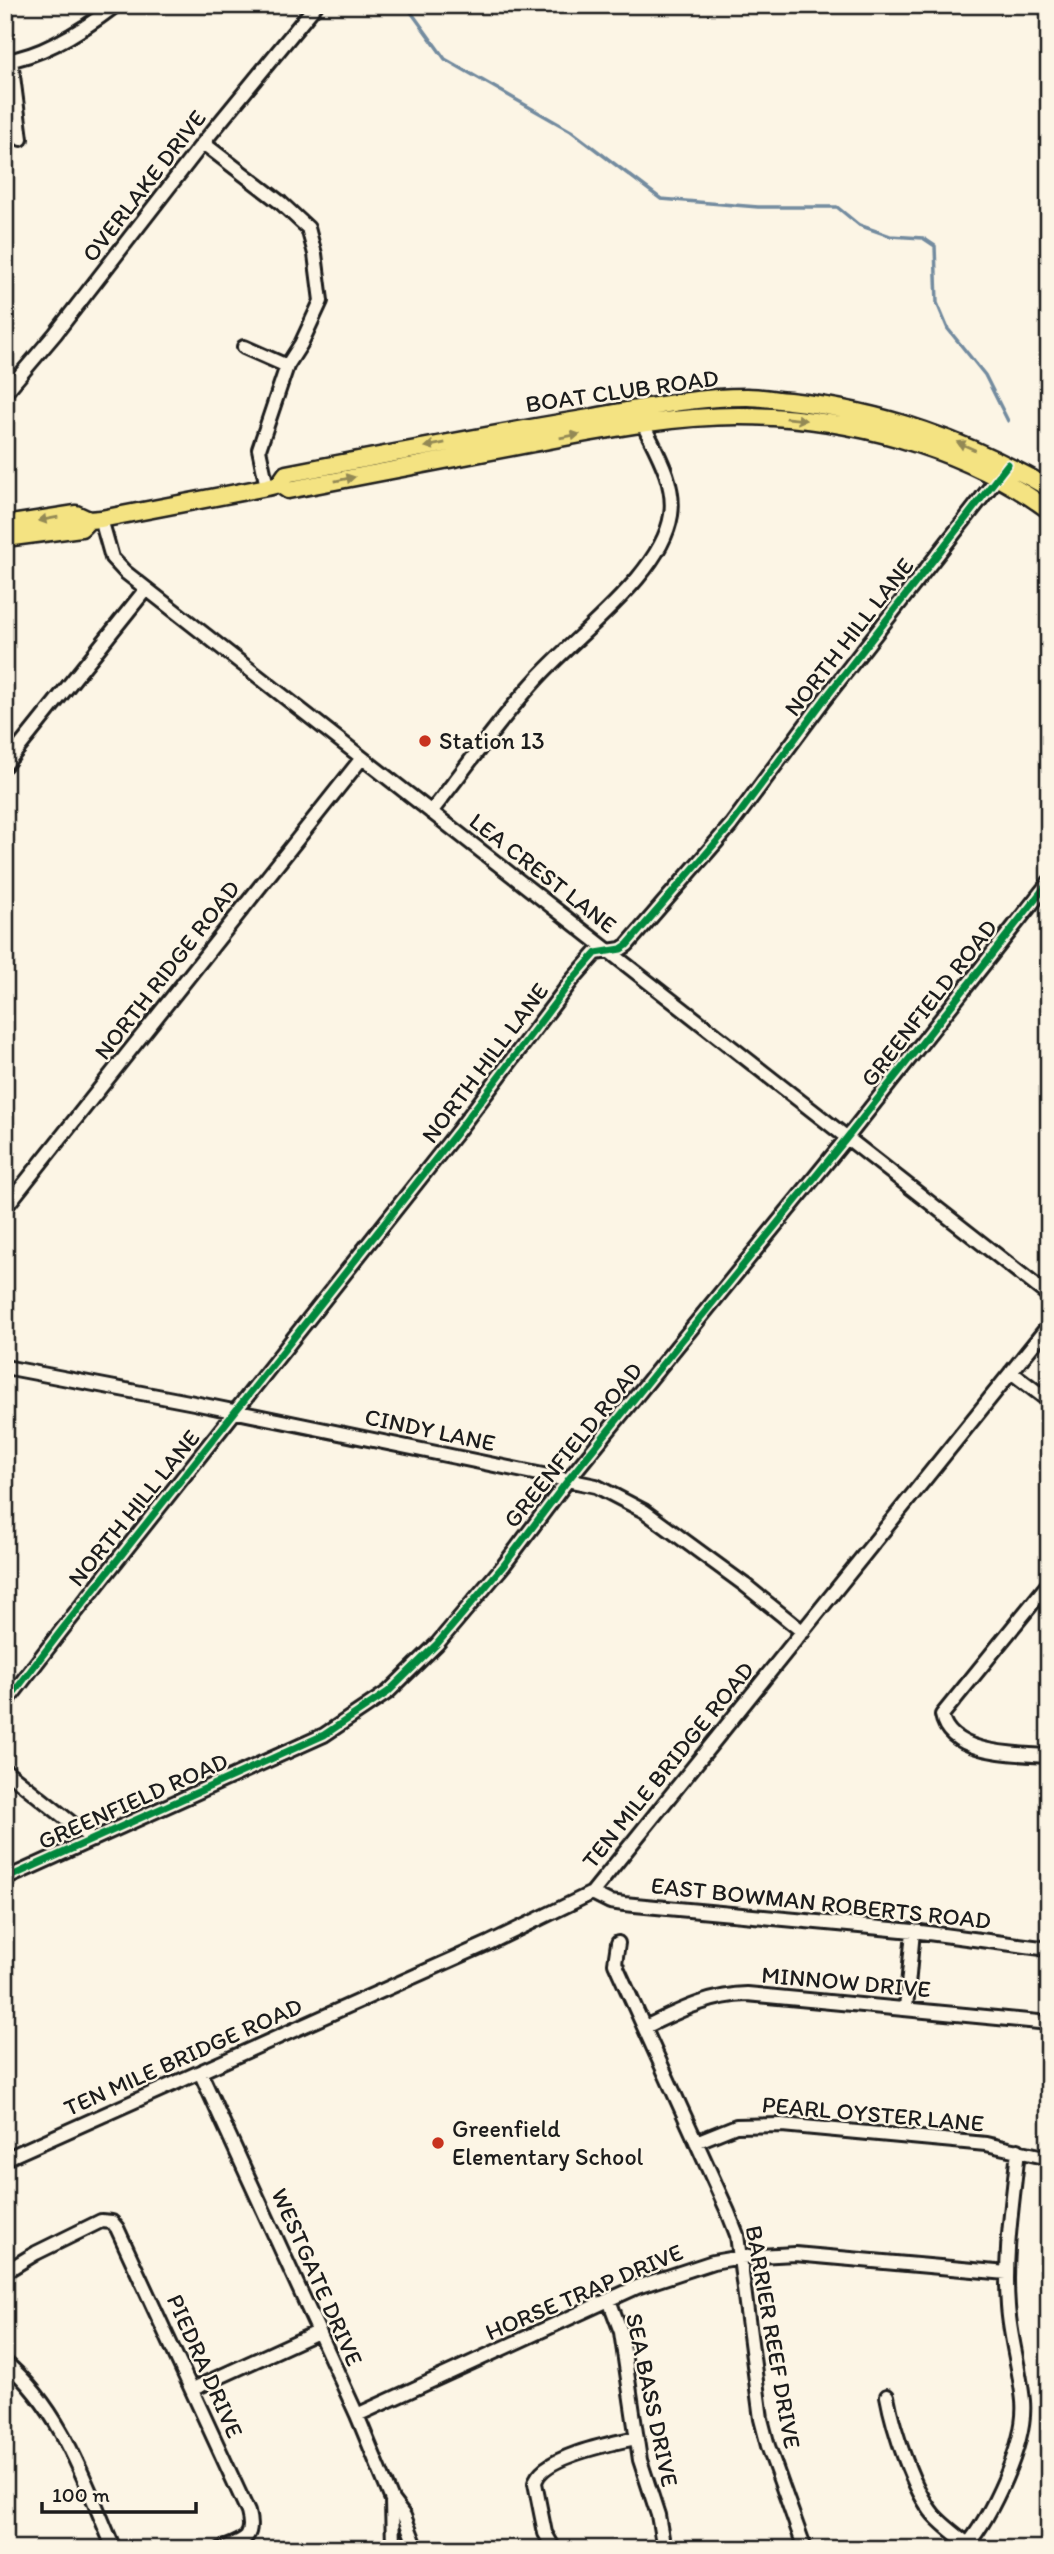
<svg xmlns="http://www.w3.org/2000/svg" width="1054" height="2554" viewBox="0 0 1054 2554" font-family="Itim,sans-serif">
	<rect width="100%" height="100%" fill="#fcf5e5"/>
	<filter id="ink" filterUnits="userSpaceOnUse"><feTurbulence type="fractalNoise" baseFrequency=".0143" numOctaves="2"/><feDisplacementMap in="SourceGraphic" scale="14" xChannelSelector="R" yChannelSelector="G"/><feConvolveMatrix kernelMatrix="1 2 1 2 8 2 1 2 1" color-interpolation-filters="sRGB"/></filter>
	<g filter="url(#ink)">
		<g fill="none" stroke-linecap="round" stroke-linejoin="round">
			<path stroke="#738b9f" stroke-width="3.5" d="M 406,5 L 445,59 L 571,131 L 661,199 L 758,207 L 837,207 L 859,225 L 890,236 L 923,238 L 935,246 L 937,303 L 948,329 L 985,375 L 1008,421"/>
			<defs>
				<path id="minor" d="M 11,60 L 21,139
					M 5,61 C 43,56 86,28 116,5
					M 203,143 L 281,203 L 308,228 L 315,254 L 321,301 L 301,344 L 287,366 L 259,449 L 267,487
					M 244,347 L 287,366
					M 5,393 L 55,334 L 203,143 L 316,5
					M 101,519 L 112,558 L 125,572 L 1049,1296
					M 5,765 L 146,589
					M 431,812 C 465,769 497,723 534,682 C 574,636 662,575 671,515 C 676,483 656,451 643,424
					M 5,1208 L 362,758
					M 5,1367 L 194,1403 L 596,1486 L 644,1511 L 745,1585 L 803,1632
					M 1011,1372 L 1049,1401
					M 1049,1583 L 942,1715 C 949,1755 1018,1754 1049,1756
					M 5,1704 L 61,1631 L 457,1132 L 573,979 L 596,953 L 621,949 L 627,945 L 731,825 L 824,700 L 1002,472
					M 5,1770 L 93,1840
					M 5,1879 L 324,1735 L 388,1692 L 437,1644 L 504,1565 L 568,1480 L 846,1139 L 1049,882
					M 592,1893 L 610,1902 L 624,1904 L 913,1931 L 1049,1949
					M 618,1943 L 615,1963 L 619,1972 L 728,2212 L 737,2235 L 761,2419 L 768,2446 L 805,2549
					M 906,2008 L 913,1931
					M 645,2027 C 679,2011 709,1995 747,1994 L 1049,2023
					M 200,2072 L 357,2415 L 392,2500 L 404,2516 L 417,2549
					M 696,2142 L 736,2126 L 782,2125 L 986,2144 L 1049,2158
					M 5,2159 L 489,1943 L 592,1893 L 1049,1325
					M 5,2272 L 36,2253 L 101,2221 L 112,2222 L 117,2228 L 248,2512 C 255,2539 244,2540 221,2549
					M 609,2300 L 621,2332 L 640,2460 L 658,2515 L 664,2549
					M 5,2362 C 62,2410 85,2482 114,2549
					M 193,2389 L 318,2332
					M 887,2396 C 893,2429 913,2490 934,2515 C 944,2526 956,2535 968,2544
					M 357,2415 L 637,2287 L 713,2262 L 741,2257 L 795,2254 L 1007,2273
					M 392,2500 L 393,2549
					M 554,2549 L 545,2533 L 535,2483 C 540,2457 612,2443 636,2438
					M 964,2549 C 991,2517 1027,2443 1023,2401 C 1020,2369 1010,2338 1008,2306 C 1004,2254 1013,2201 1018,2150"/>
				<path id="major" d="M 279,484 L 288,490 C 368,475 448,459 528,444 C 597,431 668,416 739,416 C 846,416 961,446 1049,510
					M 5,525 L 76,514 L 89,520 L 101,519 L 267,487 L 279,484 L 286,474 C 383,455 481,436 578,420 C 634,410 689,397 747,397 C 761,397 775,400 789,401 C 884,411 967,441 1049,488
					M 5,538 L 81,528 L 89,520"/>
			</defs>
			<use href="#minor" stroke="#1c1c1c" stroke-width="18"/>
			<use href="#major" stroke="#1c1c1c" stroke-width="21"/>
			<use href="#minor" stroke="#fcf5e5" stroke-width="12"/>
			<use href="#major" stroke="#f4e382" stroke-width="16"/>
			<defs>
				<path id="cycleway" d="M 5,1704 L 61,1631 L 457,1132 L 573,979 L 596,953 L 621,949 L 627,945 L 731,825 L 824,700 L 1008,464
					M 5,1879 L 324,1735 L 388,1692 L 437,1644 L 504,1565 L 568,1480 L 846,1139 L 1049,882"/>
			</defs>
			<use href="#cycleway" stroke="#fcf5e5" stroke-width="11"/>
			<use href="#cycleway" stroke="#00873e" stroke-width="7"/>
		</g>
		<defs><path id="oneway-solid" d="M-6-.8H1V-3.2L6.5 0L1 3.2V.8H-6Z" transform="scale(1.75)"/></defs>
		<g fill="#938954">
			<use href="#oneway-solid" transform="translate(796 419) rotate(6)"/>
			<use href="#oneway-solid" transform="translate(570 436) rotate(-10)"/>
			<use href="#oneway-solid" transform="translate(435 445) rotate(169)"/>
			<use href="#oneway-solid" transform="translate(966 446) rotate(-156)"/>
			<use href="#oneway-solid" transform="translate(345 479) rotate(-11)"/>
			<use href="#oneway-solid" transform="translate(48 519) rotate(170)"/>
		</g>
	</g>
	<g fill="#c8321e" stroke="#fcf5e5" stroke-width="2.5">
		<circle cx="425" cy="741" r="7"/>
		<circle cx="438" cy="2143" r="7"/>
	</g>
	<g text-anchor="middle" stroke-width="5" stroke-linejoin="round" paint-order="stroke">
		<g font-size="24" fill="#1c1c1c" stroke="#fcf5e5">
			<text transform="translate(144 186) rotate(-52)" y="8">OVERLAKE DRIVE</text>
			<text transform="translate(622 391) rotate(-8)" y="8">BOAT CLUB ROAD</text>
			<text transform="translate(849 637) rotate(-52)" y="8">NORTH HILL LANE</text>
			<text transform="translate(543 873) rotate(38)" y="8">LEA CREST LANE</text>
			<text transform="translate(167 970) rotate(-52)" y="8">NORTH RIDGE ROAD</text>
			<text transform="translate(929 1003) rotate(-52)" y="8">GREENFIELD ROAD</text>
			<text transform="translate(485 1063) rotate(-53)" y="8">NORTH HILL LANE</text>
			<text transform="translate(430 1430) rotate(12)" y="8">CINDY LANE</text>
			<text transform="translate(573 1445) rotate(-51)" y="8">GREENFIELD ROAD</text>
			<text transform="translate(134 1508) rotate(-51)" y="8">NORTH HILL LANE</text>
			<text transform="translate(668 1765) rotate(-51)" y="8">TEN MILE BRIDGE ROAD</text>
			<text transform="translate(133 1801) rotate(-24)" y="8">GREENFIELD ROAD</text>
			<text transform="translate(821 1903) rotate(6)" y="8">EAST BOWMAN ROBERTS ROAD</text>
			<text transform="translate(846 1982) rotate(5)" y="8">MINNOW DRIVE</text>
			<text transform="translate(183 2057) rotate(-24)" y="8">TEN MILE BRIDGE ROAD</text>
			<text transform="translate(873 2114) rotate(5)" y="8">PEARL OYSTER LANE</text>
			<text transform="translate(317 2277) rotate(66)" y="8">WESTGATE DRIVE</text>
			<text transform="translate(584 2292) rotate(-23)" y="8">HORSE TRAP DRIVE</text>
			<text transform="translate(773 2337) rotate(80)" y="8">BARRIER REEF DRIVE</text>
			<text transform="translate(205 2366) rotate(66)" y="8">PIEDRA DRIVE</text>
			<text transform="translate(652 2400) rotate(78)" y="8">SEA BASS DRIVE</text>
		</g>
		<g font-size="24" fill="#1c1c1c" stroke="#fcf5e5" text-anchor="start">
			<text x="439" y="749">Station 13</text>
			<text x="452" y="2137">Greenfield<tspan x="452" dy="28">Elementary School</tspan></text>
		</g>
	</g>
	<rect width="1054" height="2554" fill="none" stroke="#fcf5e5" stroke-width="28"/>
	<rect x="14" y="14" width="1026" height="2526" fill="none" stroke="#1c1c1c" stroke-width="2.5" filter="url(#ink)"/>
	<path d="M42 2502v10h154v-10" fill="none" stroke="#1c1c1c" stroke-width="3.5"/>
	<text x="52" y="2502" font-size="21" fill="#1c1c1c" stroke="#fcf5e5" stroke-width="5" paint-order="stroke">100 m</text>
</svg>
